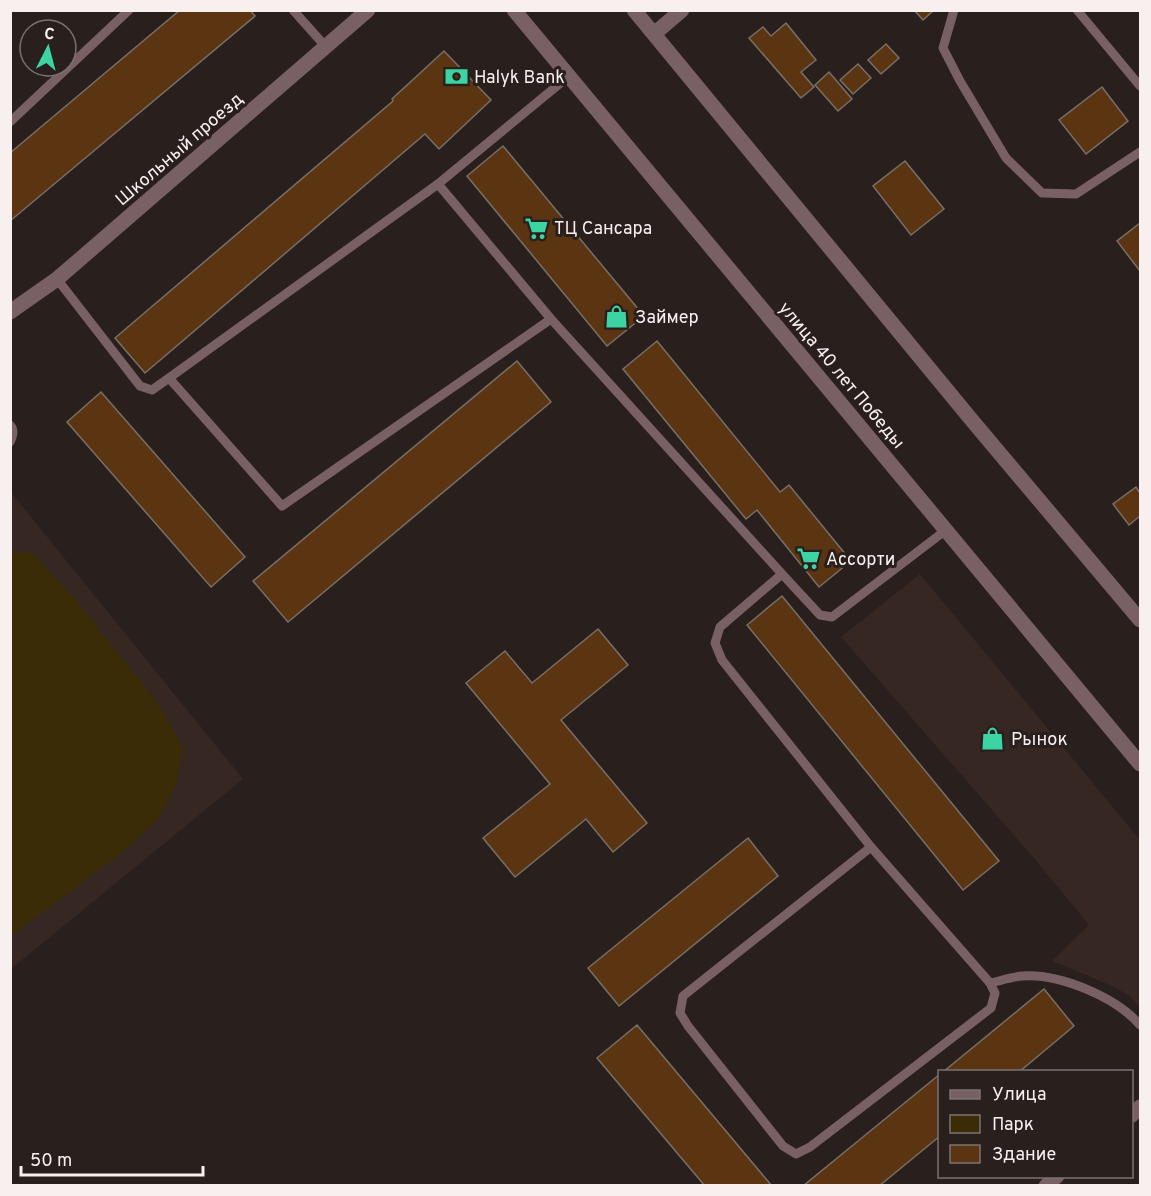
<svg xmlns="http://www.w3.org/2000/svg" width="1151" height="1196" viewBox="0 0 1151 1196" font-family="Overpass,sans-serif">
	<rect width="100%" height="100%" fill="#291f1d"/>
	<path fill="#362723" d="M 10,491 L 243,779 L 11,969 L 10,969 Z
		M 920,574 L 1140,840 L 1140,1008 L 1130,996 L 1110,985 L 1052,961 L 1089,925 L 1033,857 L 841,637 Z"/>
	<path fill="#3a2c06" d="M 11,552 L 32,553 L 75,599 L 159,705 L 183,748 L 176,784 L 158,819 L 124,851 L 11,936 Z"/>
	<path fill="#5b3512" stroke="#786f68" stroke-width="1.5" d="M 180,10 L 250,10 L 255,16 L 10,221 L 10,153 Z
		M 914,10 L 934,10 L 923,20 Z
		M 786,23 L 816,60 L 801,72 L 814,87 L 801,98 L 749,38 L 763,27 L 771,36 Z
		M 886,44 L 899,58 L 881,74 L 868,60 Z
		M 444,51 L 491,100 L 439,149 L 425,134 L 145,373 L 115,338 L 393,101 L 392,99 Z
		M 858,64 L 871,78 L 853,94 L 840,80 Z
		M 829,72 L 852,99 L 838,111 L 815,85 Z
		M 1102,87 L 1128,121 L 1086,154 L 1059,120 Z
		M 503,146 L 644,316 L 607,346 L 467,176 Z
		M 905,161 L 944,209 L 911,235 L 873,186 Z
		M 1140,223 L 1140,271 L 1117,241 Z
		M 657,341 L 780,492 L 789,485 L 851,561 L 819,587 L 757,510 L 746,519 L 623,369 Z
		M 517,361 L 551,402 L 288,622 L 253,581 Z
		M 101,392 L 245,557 L 211,587 L 67,422 Z
		M 1136,487 L 1140,493 L 1140,516 L 1129,525 L 1113,504 Z
		M 782,596 L 999,861 L 963,890 L 747,625 Z
		M 598,629 L 628,665 L 561,720 L 647,823 L 613,852 L 586,819 L 515,877 L 483,838 L 550,784 L 466,683 L 505,651 L 532,683 Z
		M 748,838 L 778,876 L 619,1006 L 588,968 Z
		M 1044,989 L 1074,1026 L 1019,1072 L 943,1072 Z
		M 637,1025 L 772,1186 L 705,1186 L 597,1058 Z
		M 940,1074 L 940,1136 L 879,1186 L 803,1186 Z"/>
	<g fill="none" stroke-linecap="round" stroke-linejoin="round">
		<path stroke="#796064" stroke-width="9" d="M 293,10 L 326,47
			M 954,10 L 943,48 L 960,81 L 1006,158 L 1042,193 L 1076,194 L 1140,152
			M 1077,10 L 1140,86
			M 10,122 L 129,10
			M 438,184 L 569,76
			M 57,279 L 140,386 L 152,390 L 169,378
			M 551,319 L 282,506 L 169,378 L 438,184 L 551,319 L 782,574
			M 10,425 C 15,430 13,436 10,442
			M 871,847 L 683,996 L 680,1013 L 688,1026 L 783,1146 L 796,1154 L 810,1147 L 991,1008 L 995,993 L 990,983 L 871,847 L 722,660 L 715,643 L 720,627 L 782,574 L 820,615 L 832,617 L 946,530
			M 990,983 C 1000,981 1011,977 1022,976 C 1059,973 1116,997 1140,1025"/>
		<path stroke="#796064" stroke-width="15" d="M 514,10 L 1140,764
			M 634,10 L 970,418 L 1140,620
			M 654,34 L 682,10
			M 10,312 L 57,279 L 368,10
			M 1132,1115 L 1140,1107
			M 1046,1186 L 1057,1176"/>
	</g>
	<defs>
		<symbol id="bank-bare" viewBox="-9 -9 18 18"><path d="M-6-4H6V4H-6ZM0-2.3a2.3 2.3 0 1 0 0 4.6a2.3 2.3 0 1 0 0-4.6Z" fill="#3dd4a3" stroke="#291f1d" stroke-width="2.5" paint-order="stroke"/></symbol>
		<symbol id="supermarket-bare" viewBox="-9 -9 18 18"><path d="M-6-5.5h2.5l.6 2H6L4.5 2H-2.5L-4.4-4H-6ZM-1.5 3.2a1.3 1.3 0 1 0 .1 0ZM3 3.2a1.3 1.3 0 1 0 .1 0Z" fill="#3dd4a3" stroke="#291f1d" stroke-width="2.5" paint-order="stroke"/></symbol>
		<symbol id="shop-bare" viewBox="-9 -9 18 18"><path d="M-5-2.5h2.3a2.7 3.5 0 0 1 5.4 0H5L5.5 6h-11ZM-1.5-2.5h3a1.5 2.3 0 0 0-3 0Z" fill="#3dd4a3" stroke="#291f1d" stroke-width="2.5" paint-order="stroke"/></symbol>
	</defs>
	<g fill-rule="evenodd">
		<use href="#bank-bare" x="440" y="60" width="33" height="33"/>
		<use href="#supermarket-bare" x="520" y="212" width="33" height="33"/>
		<use href="#shop-bare" x="600" y="300" width="33" height="33"/>
		<use href="#supermarket-bare" x="792" y="542" width="33" height="33"/>
		<use href="#shop-bare" x="976" y="722" width="33" height="33"/>
	</g>
	<g text-anchor="middle" stroke-width="6" stroke-linejoin="round" paint-order="stroke">
		<g font-size="18" fill="#f7f0ef" stroke="#291f1d" text-anchor="start">
			<text x="474" y="83">Halyk Bank</text>
			<text x="554" y="234">ТЦ Сансара</text>
			<text x="635" y="323">Займер</text>
			<text x="826" y="565">Ассорти</text>
			<text x="1011" y="745">Рынок</text>
		</g>
		<g font-size="18" fill="#f7f0ef" stroke="#291f1d">
			<text transform="translate(179 149) rotate(-41)" y="6">Школьный проезд</text>
			<text transform="translate(842 375) rotate(50)" y="6">улица 40 лет Победы</text>
		</g>
	</g>
	<rect width="1151" height="1196" fill="none" stroke="#f7f0ef" stroke-width="24"/>
	<rect x="938" y="1070" width="195" height="108" fill="#291f1d" stroke="#7b7371" stroke-width="1.5"/>
	<rect x="950" y="1090" width="30" height="9" fill="#796064" stroke="#7b7371" stroke-width="1.5"/>
	<text x="992" y="1100" font-size="18" fill="#f7f0ef">Улица</text>
	<rect x="950" y="1115" width="30" height="18" fill="#3a2c06" stroke="#7b7371" stroke-width="1.5"/>
	<text x="992" y="1130" font-size="18" fill="#f7f0ef">Парк</text>
	<rect x="950" y="1145" width="30" height="18" fill="#5b3512" stroke="#7b7371" stroke-width="1.5"/>
	<text x="992" y="1160" font-size="18" fill="#f7f0ef">Здание</text>
	<g transform="translate(48 48) rotate(6)"><circle r="28" fill="#291f1d" stroke="#7b7371" stroke-width="1.5"/>
	<path d="M0-4.5L10 22L0 15L-10 22Z" fill="#3dd4a3"/>
	<text y="-9" font-size="16" font-weight="bold" text-anchor="middle" fill="#f7f0ef">С</text>
	</g>
	<path d="M21 1166v9h182v-9" fill="none" stroke="#f7f0ef" stroke-width="3"/>
	<text x="30" y="1166" font-size="18" fill="#f7f0ef" stroke="#291f1d" stroke-width="4.5" paint-order="stroke">50 m</text>
</svg>
